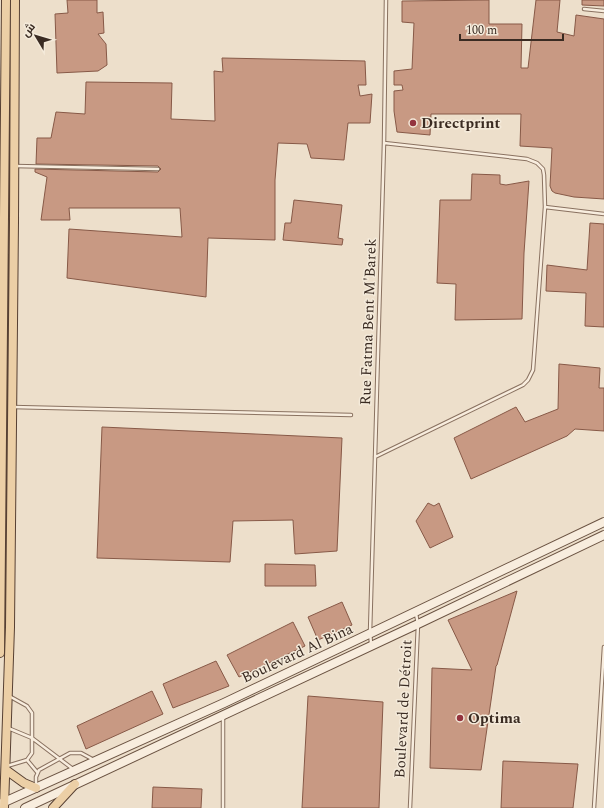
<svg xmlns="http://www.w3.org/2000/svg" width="604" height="808" viewBox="0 0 604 808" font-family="Spectral,Cairo,serif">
	<rect width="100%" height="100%" fill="#eddfcb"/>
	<path fill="#c89983" stroke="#875947" d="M 67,0 L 97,0 L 97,13 L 103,12 L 104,33 L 98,34 L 106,44 L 107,65 L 98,71 L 57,73 L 55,14 L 68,13 Z
		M 489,0 L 489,24 L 522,24 L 521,68 L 528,68 L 536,0 L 560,0 L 557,32 L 574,36 L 576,15 L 604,19 L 604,199 L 574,197 L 555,193 L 552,191 L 550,186 L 552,148 L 520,146 L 521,114 L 431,114 L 430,135 L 397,132 L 394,111 L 394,91 L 403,90 L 402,85 L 394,85 L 394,71 L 412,69 L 414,23 L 402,22 L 402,1 Z
		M 582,0 L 604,0 L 604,6 L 582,5 Z
		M 222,58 L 365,61 L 366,85 L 358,85 L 360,96 L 372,94 L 370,123 L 348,123 L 344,160 L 311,158 L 307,144 L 278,143 L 275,180 L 275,240 L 208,238 L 206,297 L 67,278 L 69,229 L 182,237 L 180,208 L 69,208 L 70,220 L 41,220 L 47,177 L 35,172 L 35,169 L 158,172 L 161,169 L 158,166 L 36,164 L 37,138 L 51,138 L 56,112 L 85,114 L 86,82 L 172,83 L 171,119 L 215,121 L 214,71 L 223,72 Z
		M 472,174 L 500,175 L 500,184 L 506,185 L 529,181 L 524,253 L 522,319 L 455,320 L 456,284 L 437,283 L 440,200 L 471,200 Z
		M 294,200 L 342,205 L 338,238 L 343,239 L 342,245 L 283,240 L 285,223 L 291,223 Z
		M 590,223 L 604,224 L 604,327 L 585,326 L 586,293 L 546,291 L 547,265 L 587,270 Z
		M 559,364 L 600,368 L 599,388 L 604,388 L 604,431 L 575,429 L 567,436 L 471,479 L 454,438 L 516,407 L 525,422 L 558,409 Z
		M 102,427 L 342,438 L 337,551 L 295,554 L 293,520 L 233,521 L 230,562 L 97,558 Z
		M 428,503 L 434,506 L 439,503 L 453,537 L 430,548 L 416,521 Z
		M 265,564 L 315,565 L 316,586 L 265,586 Z
		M 517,591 L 497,665 L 496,666 L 481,770 L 430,768 L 432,668 L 472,670 L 448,620 Z
		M 342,602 L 352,625 L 318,640 L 308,617 Z
		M 293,622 L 305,646 L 239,677 L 227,655 Z
		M 216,661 L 229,686 L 173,708 L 163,684 Z
		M 152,691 L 163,714 L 86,749 L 77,726 Z
		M 308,696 L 383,702 L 379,808 L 302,808 Z
		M 503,761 L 578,764 L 573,808 L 501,808 Z
		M 153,787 L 202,789 L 201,808 L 152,808 Z"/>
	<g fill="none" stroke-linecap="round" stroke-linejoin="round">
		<defs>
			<path id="lane" d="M 584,9 L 604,11
				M 15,166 L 158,169
				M 545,207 L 604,214
				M 13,407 L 351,415
				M 375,457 L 523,385 L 528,380 L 533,370 L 545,207 L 544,175 L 543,169 L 537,163 L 527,159 L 384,143
				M 371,643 L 370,633 L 384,143 L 386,0
				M 8,728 L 32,738 L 73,769
				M 27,760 L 37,772
				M 7,766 L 27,760 L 32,753 L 32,713 L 27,706 L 9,696
				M 36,787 L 36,777 L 39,770 L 70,753 L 81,753 L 94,760
				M 223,808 L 223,718
				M 410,808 L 418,624 L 416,614
				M 594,808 L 604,647"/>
			<path id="secondary" d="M 0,804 L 224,703 L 604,522
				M 25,808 L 418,624 L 604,535"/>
			<path id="primary" d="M 0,653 L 6,0
				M 6,770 L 24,783 L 36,788
				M 4,808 L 10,627 L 14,222 L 15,0
				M 53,808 L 75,784"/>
		</defs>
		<use href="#lane" stroke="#897160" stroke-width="4.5"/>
		<use href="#secondary" stroke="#6b5342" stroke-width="10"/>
		<use href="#primary" stroke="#574033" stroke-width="10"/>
		<use href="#lane" stroke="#f8edde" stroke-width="2.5"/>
		<use href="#secondary" stroke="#f8edde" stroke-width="8"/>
		<use href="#primary" stroke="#eccfa6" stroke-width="8"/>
	</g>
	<g fill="#94333e" stroke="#f4eada" stroke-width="1.5">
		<circle cx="413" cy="123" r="4"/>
		<circle cx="460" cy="718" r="4"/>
	</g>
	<g text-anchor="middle" stroke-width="3" stroke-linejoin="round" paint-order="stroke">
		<g font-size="15" font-weight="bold" fill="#3a2b22" stroke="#f4eada" text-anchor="start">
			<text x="421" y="128">Directprint</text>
			<text x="468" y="723">Optima</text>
		</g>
		<g font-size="15" fill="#3a2b22" stroke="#f4eada">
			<text transform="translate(368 322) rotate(-88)" y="5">Rue Fatma Bent M'Barek</text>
			<text transform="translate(297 653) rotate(-25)" y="5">Boulevard Al Bina</text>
			<text transform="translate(403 709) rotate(-87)" y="5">Boulevard de Détroit</text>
		</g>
	</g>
	<g transform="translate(36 36) rotate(308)" stroke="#f4eada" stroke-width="3" paint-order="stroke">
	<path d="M0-3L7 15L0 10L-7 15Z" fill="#3a2b22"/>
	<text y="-6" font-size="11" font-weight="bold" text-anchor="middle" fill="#3a2b22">ش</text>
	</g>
	<path d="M460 34v6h103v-6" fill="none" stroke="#3a2b22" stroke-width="2"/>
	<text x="466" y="34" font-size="12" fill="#3a2b22" stroke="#f4eada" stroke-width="3" paint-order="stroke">100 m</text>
</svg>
